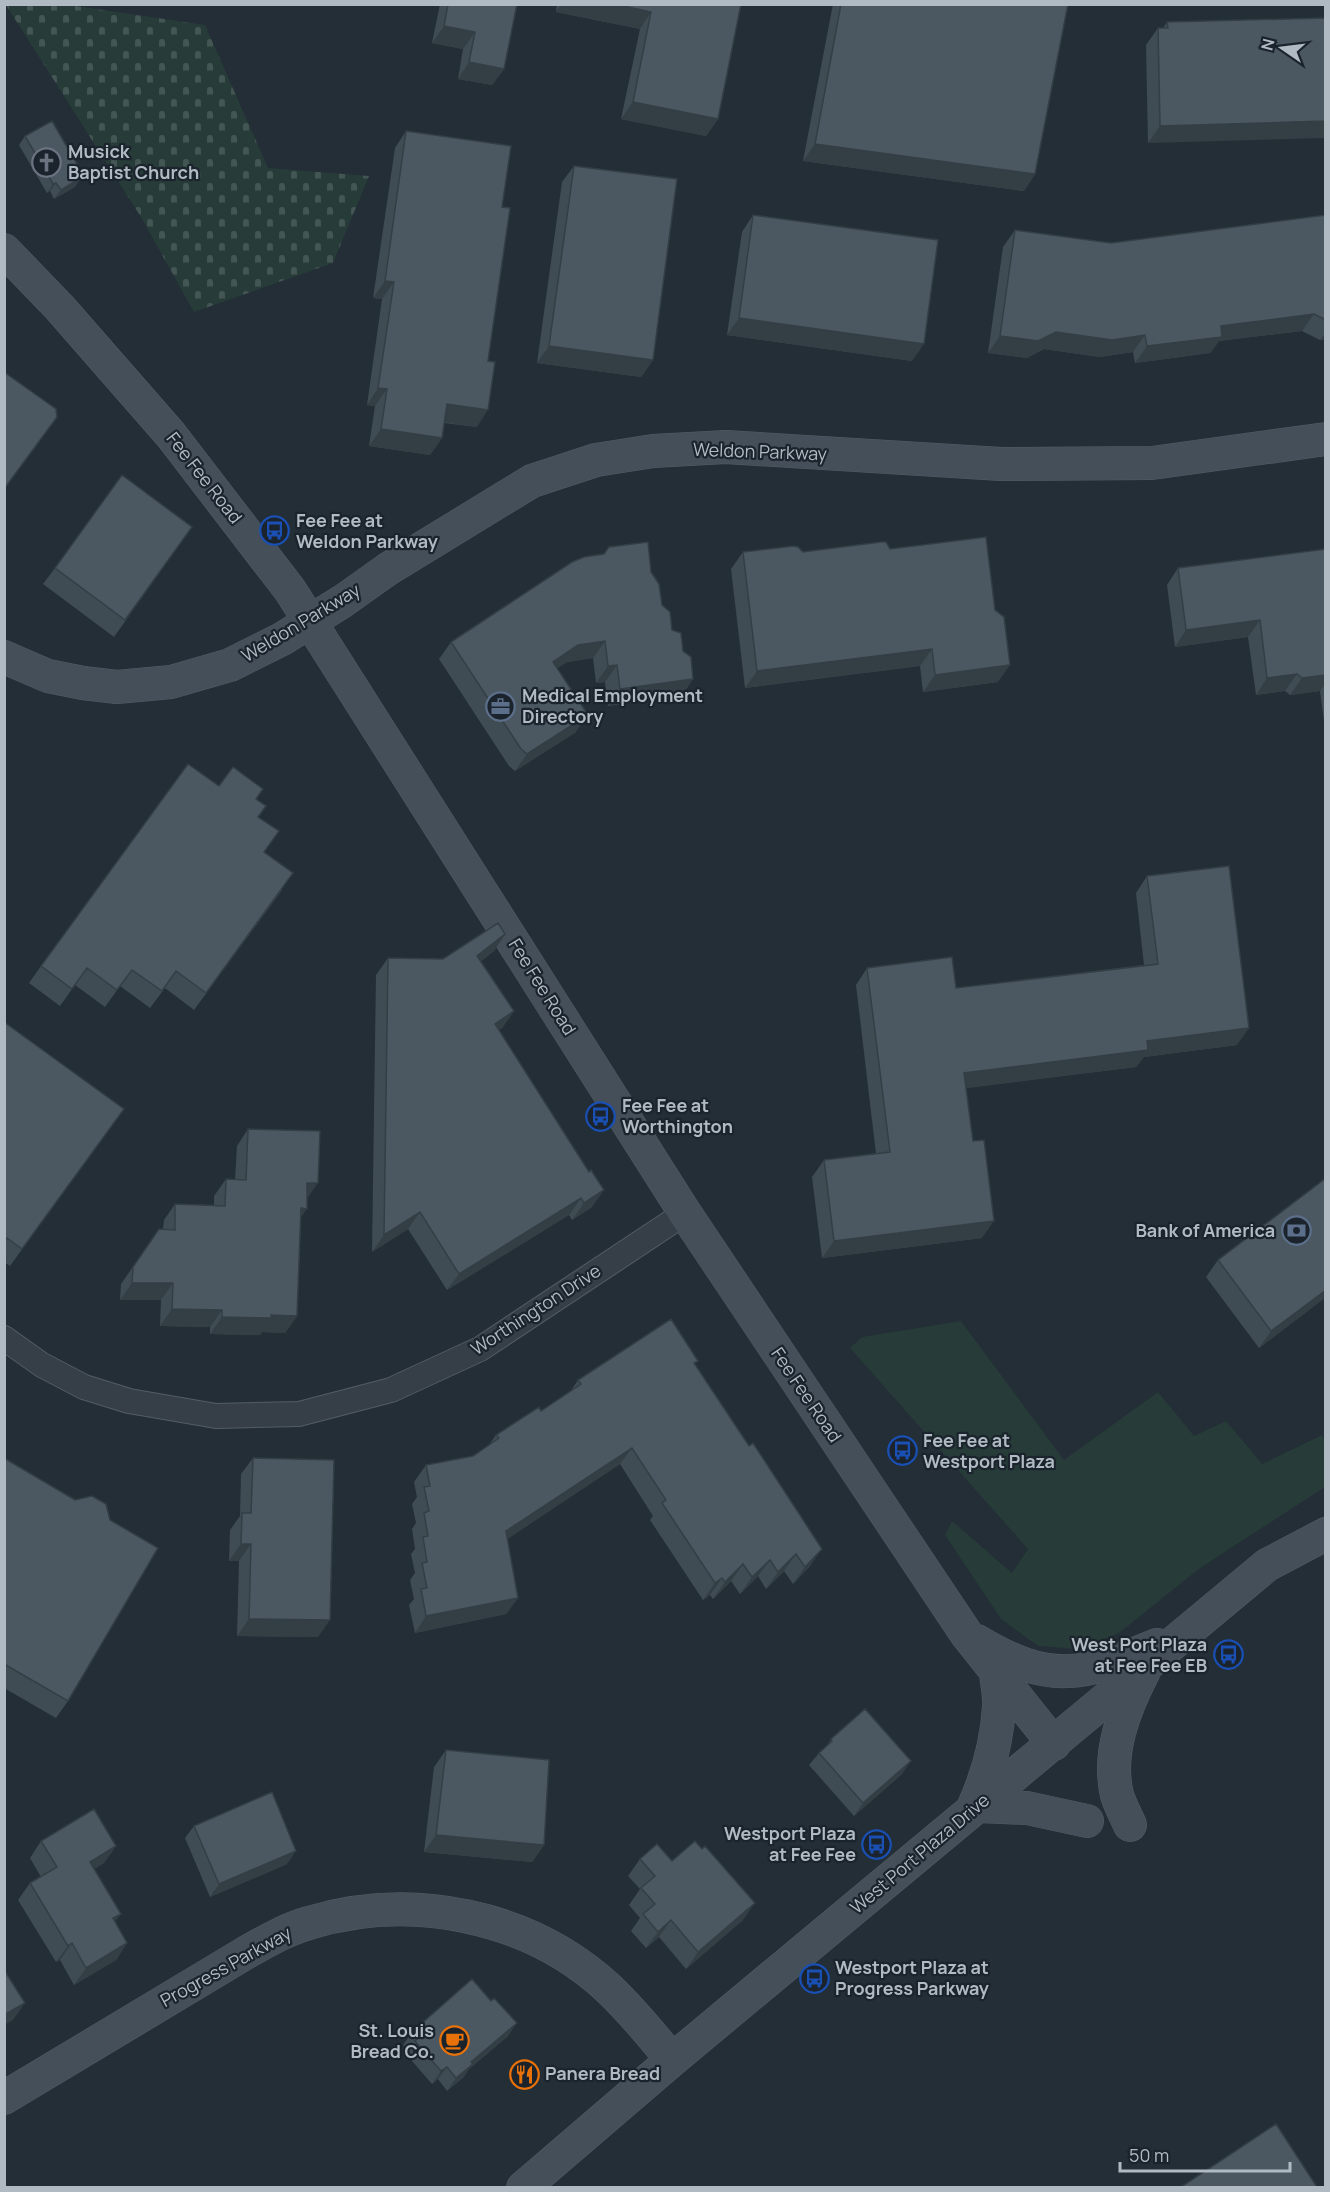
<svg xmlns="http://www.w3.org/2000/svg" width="1330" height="2192" viewBox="0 0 1330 2192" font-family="Manrope,sans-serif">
	<defs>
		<pattern id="cemetery-stones" width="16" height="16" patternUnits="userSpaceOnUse" patternTransform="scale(1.5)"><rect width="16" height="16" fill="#273c39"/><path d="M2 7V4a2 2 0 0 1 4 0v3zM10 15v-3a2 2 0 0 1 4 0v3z" fill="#445654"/></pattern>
	</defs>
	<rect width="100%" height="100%" fill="#232e36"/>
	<path fill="#273c39" d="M 961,1321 L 1064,1460 L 1158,1392 L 1194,1436 L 1226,1421 L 1262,1464 L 1322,1435 L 1325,1442 L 1325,1487 L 1200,1568 L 1119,1633 L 1079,1649 L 1038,1646 L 1001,1619 L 945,1535 L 952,1521 L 1012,1573 L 1028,1549 L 850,1348 L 862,1337 Z"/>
	<path fill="url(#cemetery-stones)" d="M 6,5 L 69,5 L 205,25 L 268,168 L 369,176 L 333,263 L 194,312 L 141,217 Z"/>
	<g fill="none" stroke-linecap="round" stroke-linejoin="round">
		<defs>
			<path id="street" d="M 4,1338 L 42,1365 L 84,1387 L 129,1401 L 216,1416 L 299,1414 L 391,1390 L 480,1349 L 685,1213"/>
			<path id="secondary" d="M 4,250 L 60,308 L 171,435 L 290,590 L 685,1213 L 967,1635 L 1054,1744
				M 4,657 L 48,676 L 83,683 L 117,687 L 171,682 L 230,665 L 282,639 L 343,601 L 388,569 L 532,481 L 596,460 L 653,451 L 726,447 L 1001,464 L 1152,463 L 1326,439
				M 977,1641 C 1050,1685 1082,1676 1157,1645
				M 979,1806 L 1027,1808 L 1087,1821
				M 973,1808 C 987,1777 997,1741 999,1707 C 1000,1696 997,1684 996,1673
				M 1130,1825 C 1126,1816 1120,1805 1117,1795 C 1107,1753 1124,1710 1143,1673
				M 4,2098 L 247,1952 C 267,1941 287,1929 309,1923 C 411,1892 529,1915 608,1988 C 631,2010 652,2035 672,2060
				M 523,2188 L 672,2060 L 1267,1565 L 1326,1534"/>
		</defs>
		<use href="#street" stroke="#535d65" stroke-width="26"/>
		<use href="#secondary" stroke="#535d65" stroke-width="34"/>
		<use href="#street" stroke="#363f47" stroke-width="24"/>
		<use href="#secondary" stroke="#444f5a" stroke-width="33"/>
	</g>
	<path fill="#404c54" d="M 440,4 L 517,4 L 504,69 L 492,85 L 458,79 L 463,49 L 432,43 Z
		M 557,4 L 741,4 L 718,119 L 706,136 L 621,119 L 640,29 L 556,12 Z
		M 833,4 L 1068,4 L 1035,174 L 1024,191 L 803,161 Z
		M 1326,18 L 1148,143 L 1146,45 L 1158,28 L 1163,28 L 1167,22 Z
		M 406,131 L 502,207 L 477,427 L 444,423 L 442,438 L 430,455 L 369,446 L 375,406 L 367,405 L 382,299 L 373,298 L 395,148 Z
		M 25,136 L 80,169 L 78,173 L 75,187 L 54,199 L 50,191 L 47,193 L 19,145 Z
		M 574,166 L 653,360 L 641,377 L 537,363 L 562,182 Z
		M 753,215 L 912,361 L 727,335 L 742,232 Z
		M 1326,215 L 1326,339 L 1320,340 L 1302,331 L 1219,341 L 1210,353 L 1135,363 L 1133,352 L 1100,357 L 1044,349 L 1027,358 L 988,353 L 1003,247 L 1015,230 L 1111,243 Z
		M 192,527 L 114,637 L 43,584 L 55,568 Z
		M 609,547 L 651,572 L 662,605 L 672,630 L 682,696 L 608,706 L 605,682 L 596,683 L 593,658 L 567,662 L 557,668 L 576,732 L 515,771 L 509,766 L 439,659 L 451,642 L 604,554 Z
		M 890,549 L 998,682 L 923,692 L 920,666 L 745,688 L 731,569 L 743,552 L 803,552 Z
		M 1326,549 L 1326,721 L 1324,721 L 1320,691 L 1290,695 L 1285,691 L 1256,695 L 1248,637 L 1175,647 L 1167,585 L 1178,568 Z
		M 219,786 L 256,799 L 264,852 L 282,890 L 194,1010 L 165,988 L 150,1008 L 120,986 L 105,1007 L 75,985 L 60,1006 L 29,983 L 41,966 Z
		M 1147,876 L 1237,1045 L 1144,1057 L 1136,1067 L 966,1088 L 982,1238 L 822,1258 L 812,1177 L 824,1160 L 876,1154 L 856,985 L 867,968 L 956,988 L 1144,965 L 1136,893 Z
		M 505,934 L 494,951 L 481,961 L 514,1011 L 502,1028 L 499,1030 L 592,1207 L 572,1220 L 569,1215 L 447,1290 L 408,1229 L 372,1252 L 376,975 L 388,958 L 443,959 Z
		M 4,1022 L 124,1109 L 10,1266 L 4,1262 Z
		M 248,1129 L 307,1199 L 301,1217 L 297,1316 L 285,1333 L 262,1332 L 260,1335 L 210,1334 L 210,1327 L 160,1326 L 161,1300 L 120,1300 L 121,1284 L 159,1229 L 163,1229 L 164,1220 L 175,1204 L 214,1205 L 214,1196 L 226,1179 L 235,1180 L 237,1146 Z
		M 1218,1260 L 1326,1297 L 1259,1348 L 1206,1277 Z
		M 695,1365 L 810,1566 L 793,1584 L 784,1571 L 766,1589 L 758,1576 L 740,1594 L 731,1581 L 713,1599 L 710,1595 L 703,1600 L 650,1520 L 653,1516 L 620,1464 L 507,1539 L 518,1598 L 506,1614 L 415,1633 L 409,1605 L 414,1599 L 410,1580 L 415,1573 L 411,1554 L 415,1549 L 412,1529 L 416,1523 L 412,1504 L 417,1497 L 414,1482 L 426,1465 L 473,1456 L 489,1445 L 496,1435 L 541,1411 L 570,1392 L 578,1380 Z
		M 4,1458 L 68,1701 L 56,1718 L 4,1688 Z
		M 253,1458 L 318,1637 L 237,1636 L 239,1561 L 229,1561 L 230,1530 L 240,1516 L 241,1474 Z
		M 831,1739 L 902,1774 L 854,1816 L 809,1765 L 819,1753 L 827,1746 Z
		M 446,1750 L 544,1845 L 532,1862 L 424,1852 L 434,1767 Z
		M 194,1826 L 287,1864 L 210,1897 L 185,1838 Z
		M 41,1841 L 116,1846 L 104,1863 L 94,1869 L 115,1922 L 127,1943 L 116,1960 L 74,1985 L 60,1960 L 56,1962 L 18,1900 L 30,1883 L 41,1877 L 30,1858 Z
		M 640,1859 L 672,1861 L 743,1920 L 686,1969 L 659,1937 L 646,1948 L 631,1931 L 640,1918 L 629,1905 L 640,1889 L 628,1876 Z
		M 412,2032 L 508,2036 L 468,2070 L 464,2077 L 447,2091 L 438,2079 L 432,2084 L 406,2054 L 408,2051 L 403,2045 Z"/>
	<path fill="#343e45" d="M 561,4 L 615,4 L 651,12 L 640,29 L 556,12 Z
		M 444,26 L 475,32 L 463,49 L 432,43 Z
		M 469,62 L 504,69 L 492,85 L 458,79 Z
		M 633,102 L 718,119 L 706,136 L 621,119 Z
		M 1326,121 L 1326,138 L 1148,143 L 1160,126 Z
		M 815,144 L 1035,174 L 1024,191 L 803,161 Z
		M 81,178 L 75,187 L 54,199 L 61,190 Z
		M 56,183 L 50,191 L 47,193 L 53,184 Z
		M 385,281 L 394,282 L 382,299 L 373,298 Z
		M 1314,314 L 1302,331 L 1219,341 L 1210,353 L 1135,363 L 1147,346 L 1221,326 Z
		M 739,318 L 924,344 L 912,361 L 727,335 Z
		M 1056,332 L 1145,335 L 1133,352 L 1100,357 L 1044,349 L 1027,358 L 988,353 L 1000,336 Z
		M 1326,332 L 1326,339 L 1320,340 Z
		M 549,346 L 653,360 L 641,377 L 537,363 Z
		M 378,388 L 387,389 L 375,406 L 367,405 Z
		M 447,404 L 488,410 L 477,427 L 435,421 Z
		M 381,429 L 442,438 L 430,455 L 369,446 Z
		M 1260,620 L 1248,637 L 1175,647 L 1186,630 Z
		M 605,641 L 593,658 L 567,662 L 541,679 L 553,662 L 578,645 Z
		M 932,649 L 920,666 L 745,688 L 757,671 Z
		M 617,665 L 605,682 L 596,683 L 608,666 Z
		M 1010,665 L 998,682 L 923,692 L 935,675 Z
		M 1297,674 L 1285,691 L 1256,695 L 1267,678 Z
		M 1326,675 L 1326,682 L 1320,691 L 1290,695 L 1302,678 Z
		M 693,679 L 682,696 L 608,706 L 620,689 Z
		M 588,715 L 576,732 L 515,771 L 527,754 Z
		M 505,934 L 494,951 L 466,973 L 477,956 Z
		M 514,1011 L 502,1028 L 483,1041 L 495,1024 Z
		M 1249,1028 L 1237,1045 L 1144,1057 L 1136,1067 L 953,1090 L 964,1073 L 1147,1041 Z
		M 307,1183 L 318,1183 L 306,1200 Z
		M 604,1190 L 592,1207 L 572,1220 L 584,1203 Z
		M 581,1198 L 569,1215 L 447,1290 L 459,1274 Z
		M 301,1208 L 307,1209 L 295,1225 Z
		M 420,1212 L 408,1229 L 372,1252 L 384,1235 Z
		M 994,1221 L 982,1238 L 822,1258 L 834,1241 Z
		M 132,1283 L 173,1283 L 161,1300 L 120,1300 Z
		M 1326,1290 L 1326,1297 L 1259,1348 L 1271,1331 Z
		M 172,1309 L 222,1310 L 210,1327 L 160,1326 Z
		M 271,1315 L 297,1316 L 285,1333 L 262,1332 L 260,1335 L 210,1334 L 222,1317 Z
		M 632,1448 L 620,1464 L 494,1548 L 506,1531 Z
		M 241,1544 L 251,1544 L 239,1561 L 229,1561 Z
		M 822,1549 L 810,1566 L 793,1584 L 805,1567 Z
		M 796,1554 L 784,1571 L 766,1589 L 778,1572 Z
		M 770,1560 L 758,1576 L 740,1594 L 752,1577 Z
		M 743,1564 L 731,1581 L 713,1599 L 725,1582 Z
		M 722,1578 L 710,1595 L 703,1600 L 715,1583 Z
		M 518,1598 L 506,1614 L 415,1633 L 426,1616 Z
		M 249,1619 L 330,1620 L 318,1637 L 237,1636 Z
		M 911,1761 L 902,1774 L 854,1816 L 863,1803 Z
		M 436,1835 L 544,1845 L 532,1862 L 424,1852 Z
		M 116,1846 L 104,1863 L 78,1879 L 90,1862 Z
		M 296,1851 L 287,1864 L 210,1897 L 219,1884 Z
		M 755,1903 L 743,1920 L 686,1969 L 698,1952 Z
		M 121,1914 L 109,1930 L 113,1918 Z
		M 671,1920 L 659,1937 L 646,1948 L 658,1932 Z
		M 72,1943 L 60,1960 L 56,1962 L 68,1946 Z
		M 127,1943 L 116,1960 L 74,1985 L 86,1968 Z
		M 25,2003 L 13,2020 L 4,2025 L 4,2015 Z
		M 517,2023 L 508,2036 L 468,2070 L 464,2077 L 447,2091 L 456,2078 L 471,2062 Z
		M 447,2067 L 438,2079 L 432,2084 L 441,2071 Z"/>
	<path fill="#4b5862" stroke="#343e45" stroke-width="1.5" d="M 448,4 L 517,4 L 504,69 L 469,62 L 475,32 L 444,26 Z
		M 615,4 L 741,4 L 718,119 L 633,102 L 651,12 Z
		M 841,4 L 1068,4 L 1035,174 L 815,144 Z
		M 1326,18 L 1326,121 L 1160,126 L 1158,28 L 1168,28 L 1167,22 Z
		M 52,121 L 80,169 L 77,171 L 81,178 L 61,190 L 56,183 L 53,184 L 25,136 Z
		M 406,131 L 511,146 L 502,207 L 510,208 L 488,361 L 495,362 L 488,410 L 447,404 L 442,438 L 381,429 L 387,389 L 378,388 L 394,282 L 385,281 Z
		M 574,166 L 677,179 L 653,360 L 549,346 Z
		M 753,215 L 938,240 L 924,344 L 739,318 Z
		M 1326,215 L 1326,320 L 1314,314 L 1221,326 L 1222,337 L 1147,346 L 1145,335 L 1112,340 L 1056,332 L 1038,341 L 1000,336 L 1015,230 L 1111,243 Z
		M 4,372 L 56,409 L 57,417 L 4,489 Z
		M 122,475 L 192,527 L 125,620 L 55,568 Z
		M 986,537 L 995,610 L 1004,617 L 1010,665 L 935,675 L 932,649 L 757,671 L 743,552 L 794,546 L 798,547 L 803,552 L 881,542 L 886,542 L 890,549 Z
		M 648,542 L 651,572 L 659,584 L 662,605 L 670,612 L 672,630 L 681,633 L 683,651 L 691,657 L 693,679 L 620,689 L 617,665 L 608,666 L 605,641 L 578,645 L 553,662 L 588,715 L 527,754 L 521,749 L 451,642 L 572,562 L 584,557 L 604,554 L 609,547 Z
		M 1326,549 L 1326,675 L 1302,678 L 1297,674 L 1267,678 L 1260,620 L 1186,630 L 1178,568 Z
		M 188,764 L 219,786 L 233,767 L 263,789 L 256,799 L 266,806 L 258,817 L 279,831 L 264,852 L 293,873 L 206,993 L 176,971 L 162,991 L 132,970 L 117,990 L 87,968 L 72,989 L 41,966 Z
		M 1229,866 L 1249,1028 L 1147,1041 L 1148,1050 L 964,1073 L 973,1141 L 984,1140 L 994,1221 L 834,1241 L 824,1160 L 890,1152 L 867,968 L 952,957 L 956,988 L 1158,964 L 1147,876 Z
		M 498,923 L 505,934 L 477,956 L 514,1011 L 495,1024 L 589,1172 L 591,1170 L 604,1190 L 584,1203 L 581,1198 L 459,1274 L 420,1212 L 384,1235 L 388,958 L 443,959 Z
		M 4,1022 L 124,1109 L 22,1249 L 7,1238 L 4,1242 Z
		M 248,1129 L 320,1131 L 318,1183 L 307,1183 L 307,1209 L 301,1208 L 297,1316 L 271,1315 L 272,1318 L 222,1317 L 222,1310 L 172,1309 L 173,1283 L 132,1283 L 133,1267 L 159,1229 L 175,1230 L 175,1204 L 225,1206 L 226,1179 L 246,1180 Z
		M 1326,1178 L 1326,1290 L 1271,1331 L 1218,1260 Z
		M 671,1319 L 698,1361 L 694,1363 L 749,1446 L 753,1443 L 822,1549 L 805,1567 L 796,1554 L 778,1572 L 770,1560 L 752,1577 L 743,1564 L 725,1582 L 722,1578 L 715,1583 L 662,1503 L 666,1500 L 632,1448 L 506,1531 L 518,1598 L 426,1616 L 421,1589 L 427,1588 L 422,1563 L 427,1562 L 423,1537 L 428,1536 L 424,1513 L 429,1511 L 424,1487 L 430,1486 L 426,1465 L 473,1456 L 499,1438 L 496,1435 L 539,1407 L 541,1411 L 581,1384 L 578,1380 Z
		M 4,1458 L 75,1500 L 92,1496 L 106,1504 L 110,1520 L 158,1548 L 68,1701 L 4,1664 Z
		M 253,1458 L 334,1460 L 330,1620 L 249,1619 L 251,1544 L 241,1544 L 242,1513 L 251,1513 Z
		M 865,1709 L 911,1761 L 863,1803 L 819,1753 L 832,1741 L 831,1739 Z
		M 446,1750 L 549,1760 L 544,1845 L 436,1835 Z
		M 272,1792 L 296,1851 L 219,1884 L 194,1826 Z
		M 94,1809 L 116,1846 L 90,1862 L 121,1914 L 113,1918 L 127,1943 L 86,1968 L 72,1943 L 68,1946 L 30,1883 L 57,1867 L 41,1841 Z
		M 695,1841 L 702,1849 L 705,1846 L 755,1903 L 698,1952 L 671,1920 L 658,1932 L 643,1914 L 655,1904 L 641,1888 L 655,1876 L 640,1859 L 657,1844 L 672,1861 Z
		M 4,1970 L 25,2003 L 4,2015 Z
		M 472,1979 L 491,2001 L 494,1998 L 517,2023 L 471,2062 L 473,2064 L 456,2078 L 447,2067 L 441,2071 L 415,2041 L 417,2039 L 412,2032 Z
		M 1276,2124 L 1317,2187 L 1181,2187 Z"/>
	<defs>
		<symbol id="church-ring" viewBox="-11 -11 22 22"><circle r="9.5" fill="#1b242c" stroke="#6b7280" stroke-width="1.5"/><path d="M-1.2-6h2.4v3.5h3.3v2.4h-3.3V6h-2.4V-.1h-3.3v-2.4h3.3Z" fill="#6b7280"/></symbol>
		<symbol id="bus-ring" viewBox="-11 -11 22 22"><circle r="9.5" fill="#1b242c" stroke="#1a4fb4" stroke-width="1.5"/><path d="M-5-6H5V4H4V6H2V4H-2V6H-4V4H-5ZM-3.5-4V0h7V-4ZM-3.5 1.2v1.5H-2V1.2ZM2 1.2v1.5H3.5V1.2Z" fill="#1a4fb4"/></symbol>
		<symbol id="office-ring" viewBox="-11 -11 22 22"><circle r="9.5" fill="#1b242c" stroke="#5c6f8a" stroke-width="1.5"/><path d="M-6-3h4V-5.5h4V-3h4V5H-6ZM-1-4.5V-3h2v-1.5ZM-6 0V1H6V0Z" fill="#5c6f8a"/></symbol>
		<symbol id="bank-ring" viewBox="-11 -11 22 22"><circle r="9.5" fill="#1b242c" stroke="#5c6f8a" stroke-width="1.5"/><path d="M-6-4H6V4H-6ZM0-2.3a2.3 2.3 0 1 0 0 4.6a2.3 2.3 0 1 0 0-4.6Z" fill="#5c6f8a"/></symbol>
		<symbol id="cafe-ring" viewBox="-11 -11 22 22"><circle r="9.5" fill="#1b242c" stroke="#e8710a" stroke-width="1.5"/><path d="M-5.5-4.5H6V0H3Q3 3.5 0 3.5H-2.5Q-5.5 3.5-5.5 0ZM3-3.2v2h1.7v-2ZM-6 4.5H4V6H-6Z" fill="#e8710a"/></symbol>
		<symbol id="restaurant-ring" viewBox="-11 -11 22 22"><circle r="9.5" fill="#1b242c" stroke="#e8710a" stroke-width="1.5"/><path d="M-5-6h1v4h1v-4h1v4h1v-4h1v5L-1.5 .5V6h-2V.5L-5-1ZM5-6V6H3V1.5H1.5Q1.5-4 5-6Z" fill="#e8710a"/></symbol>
	</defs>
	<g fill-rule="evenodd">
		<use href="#church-ring" x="30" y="146" width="33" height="33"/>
		<use href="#bus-ring" x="258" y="514" width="33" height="33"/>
		<use href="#office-ring" x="484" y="690" width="33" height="33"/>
		<use href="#bus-ring" x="584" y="1100" width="33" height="33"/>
		<use href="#bank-ring" x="1280" y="1214" width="33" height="33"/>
		<use href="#bus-ring" x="886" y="1434" width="33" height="33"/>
		<use href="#bus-ring" x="1212" y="1638" width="33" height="33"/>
		<use href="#bus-ring" x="860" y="1828" width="33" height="33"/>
		<use href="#bus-ring" x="798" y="1962" width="33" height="33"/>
		<use href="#cafe-ring" x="438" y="2024" width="33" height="33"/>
		<use href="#restaurant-ring" x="508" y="2058" width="33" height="33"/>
	</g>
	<g text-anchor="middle" stroke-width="4.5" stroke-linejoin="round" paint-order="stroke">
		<g font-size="18" font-weight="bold" fill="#b0bac3" stroke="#1b242c" text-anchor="start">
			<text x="68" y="158">Musick<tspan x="68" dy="21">Baptist Church</tspan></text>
			<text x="296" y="527">Fee Fee at<tspan x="296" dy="21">Weldon Parkway</tspan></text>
			<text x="522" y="702">Medical Employment<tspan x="522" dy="21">Directory</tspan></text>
			<text x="622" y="1112">Fee Fee at<tspan x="622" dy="21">Worthington</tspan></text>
			<text x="1275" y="1237" text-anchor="end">Bank of America</text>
			<text x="923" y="1447">Fee Fee at<tspan x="923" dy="21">Westport Plaza</tspan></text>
			<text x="1207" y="1651" text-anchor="end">West Port Plaza<tspan x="1207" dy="21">at Fee Fee EB</tspan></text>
			<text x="856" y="1840" text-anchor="end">Westport Plaza<tspan x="856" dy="21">at Fee Fee</tspan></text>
			<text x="835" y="1974">Westport Plaza at<tspan x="835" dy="21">Progress Parkway</tspan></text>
			<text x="434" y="2037" text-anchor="end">St. Louis<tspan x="434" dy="21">Bread Co.</tspan></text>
			<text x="545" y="2080">Panera Bread</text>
		</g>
		<g font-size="18" fill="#b0bac3" stroke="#1b242c">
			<text transform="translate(760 452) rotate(2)" y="6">Weldon Parkway</text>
			<text transform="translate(204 478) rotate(52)" y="6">Fee Fee Road</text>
			<text transform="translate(301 623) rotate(-31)" y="6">Weldon Parkway</text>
			<text transform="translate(542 987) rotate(58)" y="6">Fee Fee Road</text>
			<text transform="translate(536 1310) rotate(-33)" y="6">Worthington Drive</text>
			<text transform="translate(806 1395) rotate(56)" y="6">Fee Fee Road</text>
			<text transform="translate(920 1854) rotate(-40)" y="6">West Port Plaza Drive</text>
			<text transform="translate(226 1967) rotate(-29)" y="6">Progress Parkway</text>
		</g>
	</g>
	<rect width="1330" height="2192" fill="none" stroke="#b0bac3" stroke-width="12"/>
	<g transform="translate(1282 48) rotate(284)" stroke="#1b242c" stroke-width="4.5" paint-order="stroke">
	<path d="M0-4.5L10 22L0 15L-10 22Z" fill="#b0bac3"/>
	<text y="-9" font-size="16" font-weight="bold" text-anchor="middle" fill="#b0bac3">N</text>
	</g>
	<path d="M1120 2162v9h170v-9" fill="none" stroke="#b0bac3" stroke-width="3"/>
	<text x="1129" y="2162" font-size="18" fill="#b0bac3" stroke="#1b242c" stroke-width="4.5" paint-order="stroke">50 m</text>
</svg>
